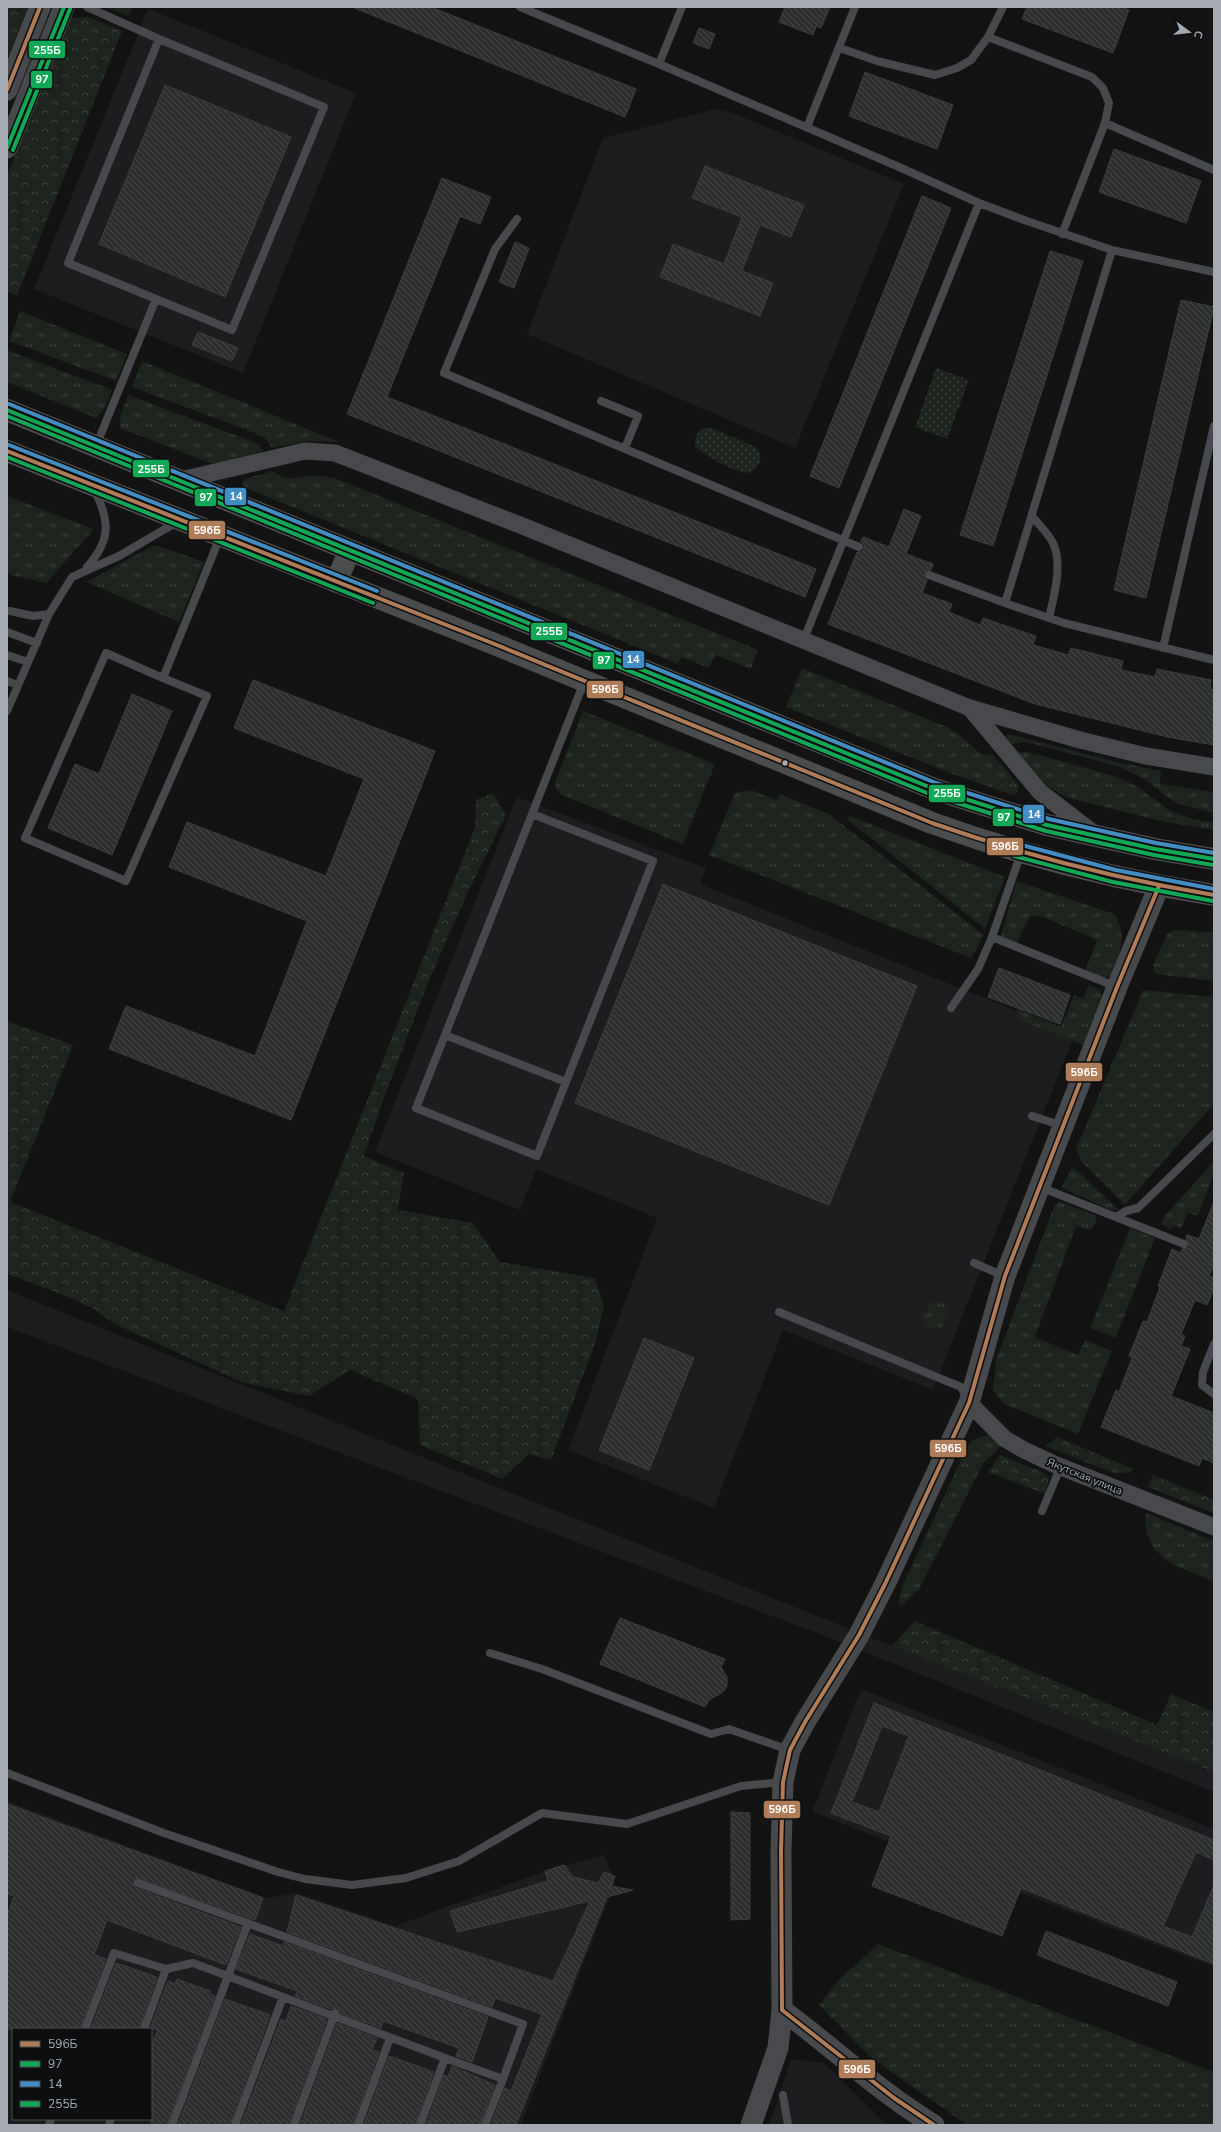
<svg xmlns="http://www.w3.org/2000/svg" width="1221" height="2132" viewBox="0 0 1221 2132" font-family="'Nunito Sans',sans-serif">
	<defs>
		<pattern id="grass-tufts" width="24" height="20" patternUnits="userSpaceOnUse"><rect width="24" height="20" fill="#1d231d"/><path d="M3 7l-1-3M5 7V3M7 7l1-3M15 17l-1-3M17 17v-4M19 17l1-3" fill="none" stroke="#3b403b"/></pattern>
		<pattern id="forest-crowns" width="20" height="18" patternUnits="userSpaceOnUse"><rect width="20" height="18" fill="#1d231d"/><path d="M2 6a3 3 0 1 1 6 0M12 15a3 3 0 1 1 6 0" fill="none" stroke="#3b403b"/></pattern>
		<pattern id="park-dots" width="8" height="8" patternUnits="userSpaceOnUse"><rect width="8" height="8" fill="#1d231d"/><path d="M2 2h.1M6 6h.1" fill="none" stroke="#3b403b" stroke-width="1.8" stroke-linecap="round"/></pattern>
		<pattern id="building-back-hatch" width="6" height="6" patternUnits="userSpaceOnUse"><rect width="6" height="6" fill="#2d2e2e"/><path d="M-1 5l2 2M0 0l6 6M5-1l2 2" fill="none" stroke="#484a4a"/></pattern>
	</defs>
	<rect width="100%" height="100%" fill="#131313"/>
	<path fill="#1d1d1f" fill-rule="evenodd" d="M 148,9 L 356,93 L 243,373 L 34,289 Z
		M 715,109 L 733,113 L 904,184 L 795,448 L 527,334 L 603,138 Z
		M 517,797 L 706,868 L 700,884 L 1075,1034 L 933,1390 L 783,1330 L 714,1508 L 568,1450 L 657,1218 L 536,1169 L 520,1210 L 375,1152 Z
		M 7,1290 L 892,1646 L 1214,1772 L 1214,1792 L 825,1636 L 7,1327 Z
		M 861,1689 L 1214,1829 L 1214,1967 L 812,1812 Z
		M 7,1801 L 267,1898 L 296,1893 L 395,1926 L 545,1871 L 604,1855 L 615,1882 L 521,2125 L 7,2125 ZM 13,2029 L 151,2029 L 151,2119 L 13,2119 Z
		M 791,2059 L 824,2063 L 887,2125 L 769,2125 Z"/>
	<path fill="url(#grass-tufts)" d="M 20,311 L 127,354 L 116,381 L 9,341 Z
		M 7,350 L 112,390 L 105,408 L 96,418 L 7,382 Z
		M 142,361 L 339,442 L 307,441 L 272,448 L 265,438 L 257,434 L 132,387 Z
		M 128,395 L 254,442 L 260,446 L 263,451 L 221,463 L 210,463 L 120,428 L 121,414 Z
		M 273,471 C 285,484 302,475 318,476 C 325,476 333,478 340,480 L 758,650 L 751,669 L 715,655 L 709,668 L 681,657 L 678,664 L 243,487 L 242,482 L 245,479 Z
		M 7,496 L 94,529 L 46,583 L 7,574 Z
		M 155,545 L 204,562 L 179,622 L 86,582 Z
		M 802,668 L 947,727 L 957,733 L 981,754 L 993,755 L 1019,786 L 1017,793 L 1013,795 L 947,772 L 786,707 Z
		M 583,711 L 715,764 L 683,844 L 562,795 L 556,790 L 555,782 Z
		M 1008,734 L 1121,763 L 1161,771 L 1160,784 L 1214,792 L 1214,813 L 1176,803 L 1144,779 L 1120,767 L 1030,743 L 1023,742 L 1011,744 L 1006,737 Z
		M 1016,751 L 1036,754 L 1118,777 L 1138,787 L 1171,811 L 1194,819 L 1214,823 L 1214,830 L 1161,821 L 1068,798 L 1047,786 Z
		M 751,790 L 777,800 L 779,794 L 829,814 L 984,935 L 971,958 L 709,855 L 735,793 Z
		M 850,816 L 1005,877 L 985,929 L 848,820 Z
		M 1017,881 L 1114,914 C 1129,937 1119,952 1111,975 L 1105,978 L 1088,972 L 1086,969 L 1097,940 L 1043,917 L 1030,916 L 1017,943 L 1001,939 L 1001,935 Z
		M 1174,930 L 1214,932 L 1214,981 L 1155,974 L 1153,965 L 1167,934 Z
		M 1089,985 L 1100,990 L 1103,998 L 1084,1045 L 1021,1021 L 1016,1017 L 1017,1009 L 1061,1027 L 1074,995 L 1083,999 Z
		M 1143,990 L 1214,997 L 1214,1104 L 1125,1205 L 1081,1161 L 1076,1149 Z
		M 1214,1161 L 1214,1173 L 1198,1216 L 1188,1213 L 1181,1228 L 1174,1226 L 1171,1229 L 1161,1224 L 1164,1217 Z
		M 1072,1166 L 1119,1210 L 1111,1210 L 1062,1188 Z
		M 1060,1202 L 1095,1215 L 1096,1222 L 1093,1228 L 1088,1230 L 1076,1226 L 1035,1337 L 1078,1355 L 1085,1340 L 1112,1351 L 1078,1434 L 1004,1404 L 993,1390 L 996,1360 L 1055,1204 Z
		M 1130,1228 L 1155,1238 L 1116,1338 L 1090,1328 Z
		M 936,1300 L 945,1303 L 950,1308 C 943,1326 944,1336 923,1325 L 922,1318 L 930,1301 Z
		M 990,1434 L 1001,1444 L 997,1451 L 984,1462 L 919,1589 L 901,1606 L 898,1603 L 902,1587 L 967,1447 L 972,1440 Z
		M 1146,1513 L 1214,1541 L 1214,1581 C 1180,1568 1141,1558 1146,1513 Z
		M 878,1944 L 1214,2072 L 1214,2125 L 967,2125 L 869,2056 L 819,2005 L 837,1982 Z"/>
	<path fill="url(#forest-crowns)" d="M 7,7 L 30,7 L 7,64 Z
		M 106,7 L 132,7 L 128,16 Z
		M 87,17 L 122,31 L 17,296 L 7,291 L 7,176 L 70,18 Z
		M 493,793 L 506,815 L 468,892 L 430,978 L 384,1097 L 364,1156 L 404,1173 L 398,1210 L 473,1223 L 500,1262 L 595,1278 L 604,1306 L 596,1341 L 551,1460 L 529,1454 L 502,1479 L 420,1445 L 418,1399 L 350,1370 L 309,1396 L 241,1382 L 115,1324 L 92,1308 L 66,1296 L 7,1274 L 7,1021 L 73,1045 L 10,1202 L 284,1311 L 475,827 L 476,800 Z
		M 1057,1437 L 1134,1469 L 1130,1472 L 1116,1474 L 1046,1446 Z
		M 1000,1455 L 1044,1473 L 1049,1478 L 1045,1494 L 988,1472 Z
		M 1153,1475 L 1214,1500 L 1214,1513 L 1148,1487 Z
		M 915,1621 L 1157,1725 L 1171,1694 L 1214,1712 L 1214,1772 L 892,1646 Z"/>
	<path fill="url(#park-dots)" d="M 936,368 L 969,380 L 947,439 L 915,427 Z
		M 707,427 L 712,428 L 756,447 L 761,457 C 759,465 756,471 747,473 C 739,474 699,453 695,446 C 694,436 698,430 707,427 Z"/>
	<path fill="url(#building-back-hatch)" stroke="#3c3d3f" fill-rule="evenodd" d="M 352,7 L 431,7 L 636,89 L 625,117 Z
		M 785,7 L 830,7 L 821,28 L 816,26 L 813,35 L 779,22 Z
		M 1027,7 L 1121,7 L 1129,10 L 1113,53 L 1022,19 Z
		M 699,28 L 715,34 L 709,49 L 693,43 Z
		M 865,72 L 953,105 L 937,149 L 849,116 Z
		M 165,85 L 291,137 L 225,297 L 99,244 Z
		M 1114,149 L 1201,181 L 1186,223 L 1099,192 Z
		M 705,166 L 804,205 L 791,237 L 760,225 L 742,271 L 773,283 L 760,316 L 660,277 L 673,244 L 724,264 L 742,217 L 692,198 Z
		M 442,178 L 491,197 L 480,224 L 460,216 L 387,397 L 816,569 L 805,597 L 347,414 Z
		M 922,196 L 951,208 L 839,488 L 810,476 Z
		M 515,242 L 529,248 L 514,288 L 499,282 Z
		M 1050,251 L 1083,261 L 993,546 L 960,535 Z
		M 1181,300 L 1214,307 L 1146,598 L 1114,590 Z
		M 198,332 L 238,348 L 232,361 L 192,345 Z
		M 904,509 L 921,516 L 906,554 L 933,564 L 931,570 L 924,573 L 924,576 L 927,580 L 922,593 L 952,604 L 949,612 L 980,625 L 983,618 L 1036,636 L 1033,645 L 1068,655 L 1071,648 L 1123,661 L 1121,670 L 1155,677 L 1157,669 L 1211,680 L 1210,689 L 1214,690 L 1214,745 L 1168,737 L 1035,704 L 828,624 L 857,552 L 862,552 L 864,549 L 864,544 L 861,542 L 863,537 L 889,547 Z
		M 253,680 L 435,751 L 291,1120 L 109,1049 L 126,1006 L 255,1056 L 307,921 L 169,867 L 187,822 L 326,876 L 364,779 L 234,728 Z
		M 132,694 L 172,711 L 112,855 L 48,828 L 75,764 L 99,774 Z
		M 663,884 L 917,986 L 829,1205 L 575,1103 Z
		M 999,968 L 1070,995 L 1060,1024 L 988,997 Z
		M 1213,1204 L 1214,1264 L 1209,1276 L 1214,1278 L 1214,1288 L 1207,1305 L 1195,1300 L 1181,1334 L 1185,1336 L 1181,1346 L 1190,1349 L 1171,1396 L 1214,1413 L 1214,1463 L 1202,1458 L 1199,1466 L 1101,1427 L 1116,1390 L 1119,1392 L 1132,1358 L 1129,1356 L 1143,1321 L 1147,1322 L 1160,1287 L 1158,1286 L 1172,1249 L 1181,1253 L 1182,1249 L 1188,1248 L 1189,1244 L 1186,1239 L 1187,1235 L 1199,1239 Z
		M 644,1338 L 694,1358 L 649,1470 L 599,1450 Z
		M 620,1618 L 725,1659 L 721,1667 L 727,1677 L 727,1686 L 723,1692 L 709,1700 L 705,1707 L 600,1664 Z
		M 874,1703 L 1214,1840 L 1214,1860 L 1196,1852 L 1163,1926 L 1192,1937 L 1214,1885 L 1214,1964 L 1021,1888 L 1002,1936 L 872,1886 L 891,1836 L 831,1813 ZM 882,1726 L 909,1736 L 879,1812 L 852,1802 Z
		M 7,1804 L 263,1898 L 255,1920 L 137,1878 L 133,1884 L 136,1888 L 241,1927 L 226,1965 L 107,1920 L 94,1955 L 106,1959 L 80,2029 L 7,2029 L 7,1916 L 14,1896 L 7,1894 Z
		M 731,1812 L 750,1813 L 750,1919 L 731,1920 Z
		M 564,1865 L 573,1877 L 598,1883 L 604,1872 L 615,1876 L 611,1886 L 633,1890 L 607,1897 L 516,2125 L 491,2125 L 505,2088 L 511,2091 L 542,2014 L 495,1998 L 492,2007 L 287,1932 L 296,1895 L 553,1981 L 590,1901 L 457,1932 L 450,1911 L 548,1881 L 545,1871 Z
		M 1046,1931 L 1177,1982 L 1168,2006 L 1037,1955 Z
		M 250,1934 L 283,1946 L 284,1942 L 488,2017 L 472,2062 L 456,2056 L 459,2048 L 383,2021 L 381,2028 L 340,2013 L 337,2008 L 331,2009 L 295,1996 L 297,1991 L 236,1969 Z
		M 116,1963 L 157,1977 L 139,2029 L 91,2029 Z
		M 177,1979 L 210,1991 L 210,1994 L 215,1996 L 167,2125 L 151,2125 L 151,2048 L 158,2029 L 150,2029 L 168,1981 L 175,1984 Z
		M 225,1999 L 270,2015 L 230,2125 L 178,2125 Z
		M 291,2006 L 327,2019 L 289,2125 L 241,2125 L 281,2019 L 286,2021 Z
		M 337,2023 L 377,2038 L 372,2050 L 379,2052 L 353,2125 L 300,2125 Z
		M 389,2056 L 434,2072 L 415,2125 L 364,2125 Z
		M 452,2066 L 495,2085 L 480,2125 L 426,2125 L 444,2075 L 448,2077 Z"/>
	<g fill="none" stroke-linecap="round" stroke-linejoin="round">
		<path stroke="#48494c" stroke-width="8" d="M 87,7 L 159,39 L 324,107 L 232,330 L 68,263 L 159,39
			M 520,7 L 659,64 L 682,7
			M 988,37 L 1003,7
			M 840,48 L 877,61 L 935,75 L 957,68 L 971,60 L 988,37 L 1092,77 L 1103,88 L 1109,103 L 1105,123 L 1062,234
			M 659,64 L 899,167 L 979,203 L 1027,221 L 1112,250 L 1214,272
			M 1105,123 L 1214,170
			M 807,127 L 855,7
			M 517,219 L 495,249 L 444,373 L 859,547
			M 601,401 L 638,416 L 625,448
			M 96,446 L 156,299
			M 1032,516 C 1038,524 1048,533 1053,543 C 1063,564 1054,596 1049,618
			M 87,567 C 111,540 110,522 95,491
			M 929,575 L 1005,603 L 1064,623 L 1214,660
			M 1005,603 L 1112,250
			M 10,611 L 33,616 L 49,614
			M 7,632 L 37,643
			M 804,639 L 979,203
			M 1163,648 L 1214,426
			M 7,655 L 28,662
			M 163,678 L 207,696 L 126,881 L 25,838 L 106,653 L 163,678 L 220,537
			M 7,681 L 18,685
			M 7,711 L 49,614 L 72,577 L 119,556 L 177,522
			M 532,814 L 653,861 L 566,1082 L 445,1035 L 584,682
			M 992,937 L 1117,987
			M 951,1008 L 978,969 L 992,937 L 1021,853
			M 445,1035 L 416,1108 L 537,1156 L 566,1082
			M 1032,1116 L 1063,1126
			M 1040,1187 L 1184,1244
			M 1116,1217 L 1126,1211 L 1138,1208 L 1214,1134
			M 974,1263 L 1004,1276
			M 779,1312 L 961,1387 L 967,1398
			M 1214,1344 L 1203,1372 L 1202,1385 L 1214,1394
			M 1042,1511 L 1061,1466
			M 490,1653 L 542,1669 L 711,1734 L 729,1729 L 789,1750
			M 7,1773 L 164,1833 L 278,1872 L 305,1879 L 352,1885 L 406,1878 L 459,1861 L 542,1813 L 627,1824 L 741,1786 L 783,1782
			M 138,1883 L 523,2024 L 503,2079
			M 85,2029 L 114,1953 L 166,1969 L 193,1963 L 445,2058 L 420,2125
			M 144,2029 L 166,1969
			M 445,2058 L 503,2079 L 485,2125
			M 783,2095 L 788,2125
			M 49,2125 L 51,2119
			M 109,2125 L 111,2119
			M 172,2125 L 248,1923
			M 235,2125 L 283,1997
			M 294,2125 L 335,2013
			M 358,2125 L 390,2038"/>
		<path stroke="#48494c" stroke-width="17" d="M 181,480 L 305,451 L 335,453 L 530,529 L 970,708 L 1080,740 L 1146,756 L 1214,767
			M 970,708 L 1040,792 L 1096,835
			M 969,1403 L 1005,1439 L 1024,1450 L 1056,1465 L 1214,1527"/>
		<path stroke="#48494c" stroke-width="21" d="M 7,90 L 40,7
			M 7,148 L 64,7
			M 782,2010 C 833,2047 879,2092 934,2125
			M 751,2125 L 778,2048 L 782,2010 L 781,1851 L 783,1782 L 790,1750 L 805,1722 L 859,1635 L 885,1584 L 969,1403 L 1005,1276 L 1117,987 L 1159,886"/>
		<path stroke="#4a4c4e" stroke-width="22" d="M 7,410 L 934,789 L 1047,825 L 1155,849 L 1214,859
			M 7,451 L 492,643 L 932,823 C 1024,856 1118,880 1214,895
			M 336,582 L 350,550"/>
		<defs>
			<path id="bus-1" d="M 7,90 L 40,7
				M 7,451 L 492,643 L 932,823 C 1024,855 1118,879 1214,895
				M 782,2010 L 781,1851 L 783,1782 L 790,1750 L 805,1722 L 859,1635 L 885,1584 L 969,1403 L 1005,1276 L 1117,987 L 1159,886
				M 782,2010 L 894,2098 L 934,2125"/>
			<path id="bus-2" d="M 13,150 L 70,9
				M 7,416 L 932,795 L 1046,831 L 1154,855 L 1213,865
				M 7,457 L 373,603
				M 1014,856 L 1113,882 L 1213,901"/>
			<path id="bus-3" d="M 9,404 L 936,783 L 1049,819 L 1156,843 L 1214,853
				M 9,445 L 377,591
				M 1018,844 L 1116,870 L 1214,889"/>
			<path id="bus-4" d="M 7,148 L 64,7
				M 7,410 L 934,789 L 1047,825 L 1155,849 L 1214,859"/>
		</defs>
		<use href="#bus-1" stroke="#0d0e0f" stroke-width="7"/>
		<use href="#bus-2" stroke="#0d0e0f" stroke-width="7"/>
		<use href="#bus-3" stroke="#0d0e0f" stroke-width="7"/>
		<use href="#bus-4" stroke="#0d0e0f" stroke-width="7"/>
		<use href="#bus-1" stroke="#b07c57" stroke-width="4"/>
		<use href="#bus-2" stroke="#10a855" stroke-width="4"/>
		<use href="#bus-3" stroke="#418dc4" stroke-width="4"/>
		<use href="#bus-4" stroke="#10a855" stroke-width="4"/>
	</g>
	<circle fill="#a5aab3" stroke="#0d0e0f" stroke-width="1.5" cx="785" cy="763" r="3.5"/>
	<g text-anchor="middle" stroke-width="3.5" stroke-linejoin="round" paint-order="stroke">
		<g font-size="11" fill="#a5aab3" stroke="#0d0e0f">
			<text transform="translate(1085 1476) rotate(22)" y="4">Якутская улица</text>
		</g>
	</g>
	<g stroke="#0d0e0f" stroke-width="1.5">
		<rect x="28" y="40" width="38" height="19" rx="4" fill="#10a855"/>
		<rect x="30" y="70" width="23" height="19" rx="4" fill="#10a855"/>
		<rect x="132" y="459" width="38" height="19" rx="4" fill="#10a855"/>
		<rect x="224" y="487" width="23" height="19" rx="4" fill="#418dc4"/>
		<rect x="194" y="488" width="23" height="19" rx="4" fill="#10a855"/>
		<rect x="188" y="520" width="38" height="20" rx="4" fill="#b07c57"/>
		<rect x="530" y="622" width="38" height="19" rx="4" fill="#10a855"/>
		<rect x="622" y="650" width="23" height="19" rx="4" fill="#418dc4"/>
		<rect x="592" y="651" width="23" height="19" rx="4" fill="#10a855"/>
		<rect x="586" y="680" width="38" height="19" rx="4" fill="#b07c57"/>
		<rect x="928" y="784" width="38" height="19" rx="4" fill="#10a855"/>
		<rect x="1022" y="804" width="23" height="20" rx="4" fill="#418dc4"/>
		<rect x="992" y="808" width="23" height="19" rx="4" fill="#10a855"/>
		<rect x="986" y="837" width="38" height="19" rx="4" fill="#b07c57"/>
		<rect x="1065" y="1062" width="38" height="20" rx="4" fill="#b07c57"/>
		<rect x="929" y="1439" width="38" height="19" rx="4" fill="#b07c57"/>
		<rect x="763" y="1800" width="38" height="19" rx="4" fill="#b07c57"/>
		<rect x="838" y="2059" width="38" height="20" rx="4" fill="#b07c57"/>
	</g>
	<g font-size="11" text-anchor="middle" font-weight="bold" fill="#fff">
		<text x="47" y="54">255Б</text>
		<text x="42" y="83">97</text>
		<text x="151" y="473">255Б</text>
		<text x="236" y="500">14</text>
		<text x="206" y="501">97</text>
		<text x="207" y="534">596Б</text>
		<text x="549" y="635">255Б</text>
		<text x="633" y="663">14</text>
		<text x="604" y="664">97</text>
		<text x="605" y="693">596Б</text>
		<text x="947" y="797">255Б</text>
		<text x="1034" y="818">14</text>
		<text x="1004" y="821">97</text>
		<text x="1005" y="850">596Б</text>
		<text x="1084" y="1076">596Б</text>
		<text x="948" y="1452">596Б</text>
		<text x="782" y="1813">596Б</text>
		<text x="857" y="2073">596Б</text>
	</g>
	<rect width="1221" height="2132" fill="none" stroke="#a5aab3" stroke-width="16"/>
	<rect x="12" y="2028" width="140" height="92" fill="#0d0e0f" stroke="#4a4c51"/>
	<rect x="20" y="2041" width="20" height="6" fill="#b07c57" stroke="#4a4c51"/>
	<text x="48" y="2048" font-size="12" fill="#a5aab3">596Б</text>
	<rect x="20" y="2061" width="20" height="6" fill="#10a855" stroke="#4a4c51"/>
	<text x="48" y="2068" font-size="12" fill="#a5aab3">97</text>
	<rect x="20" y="2081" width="20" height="6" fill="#418dc4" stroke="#4a4c51"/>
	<text x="48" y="2088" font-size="12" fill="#a5aab3">14</text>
	<rect x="20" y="2101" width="20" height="6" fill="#10a855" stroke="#4a4c51"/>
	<text x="48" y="2108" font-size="12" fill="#a5aab3">255Б</text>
	<g transform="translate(1189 32) rotate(105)" stroke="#0d0e0f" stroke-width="3" paint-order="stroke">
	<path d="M0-3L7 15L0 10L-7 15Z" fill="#a5aab3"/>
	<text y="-6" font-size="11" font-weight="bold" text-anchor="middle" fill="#a5aab3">С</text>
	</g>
</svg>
